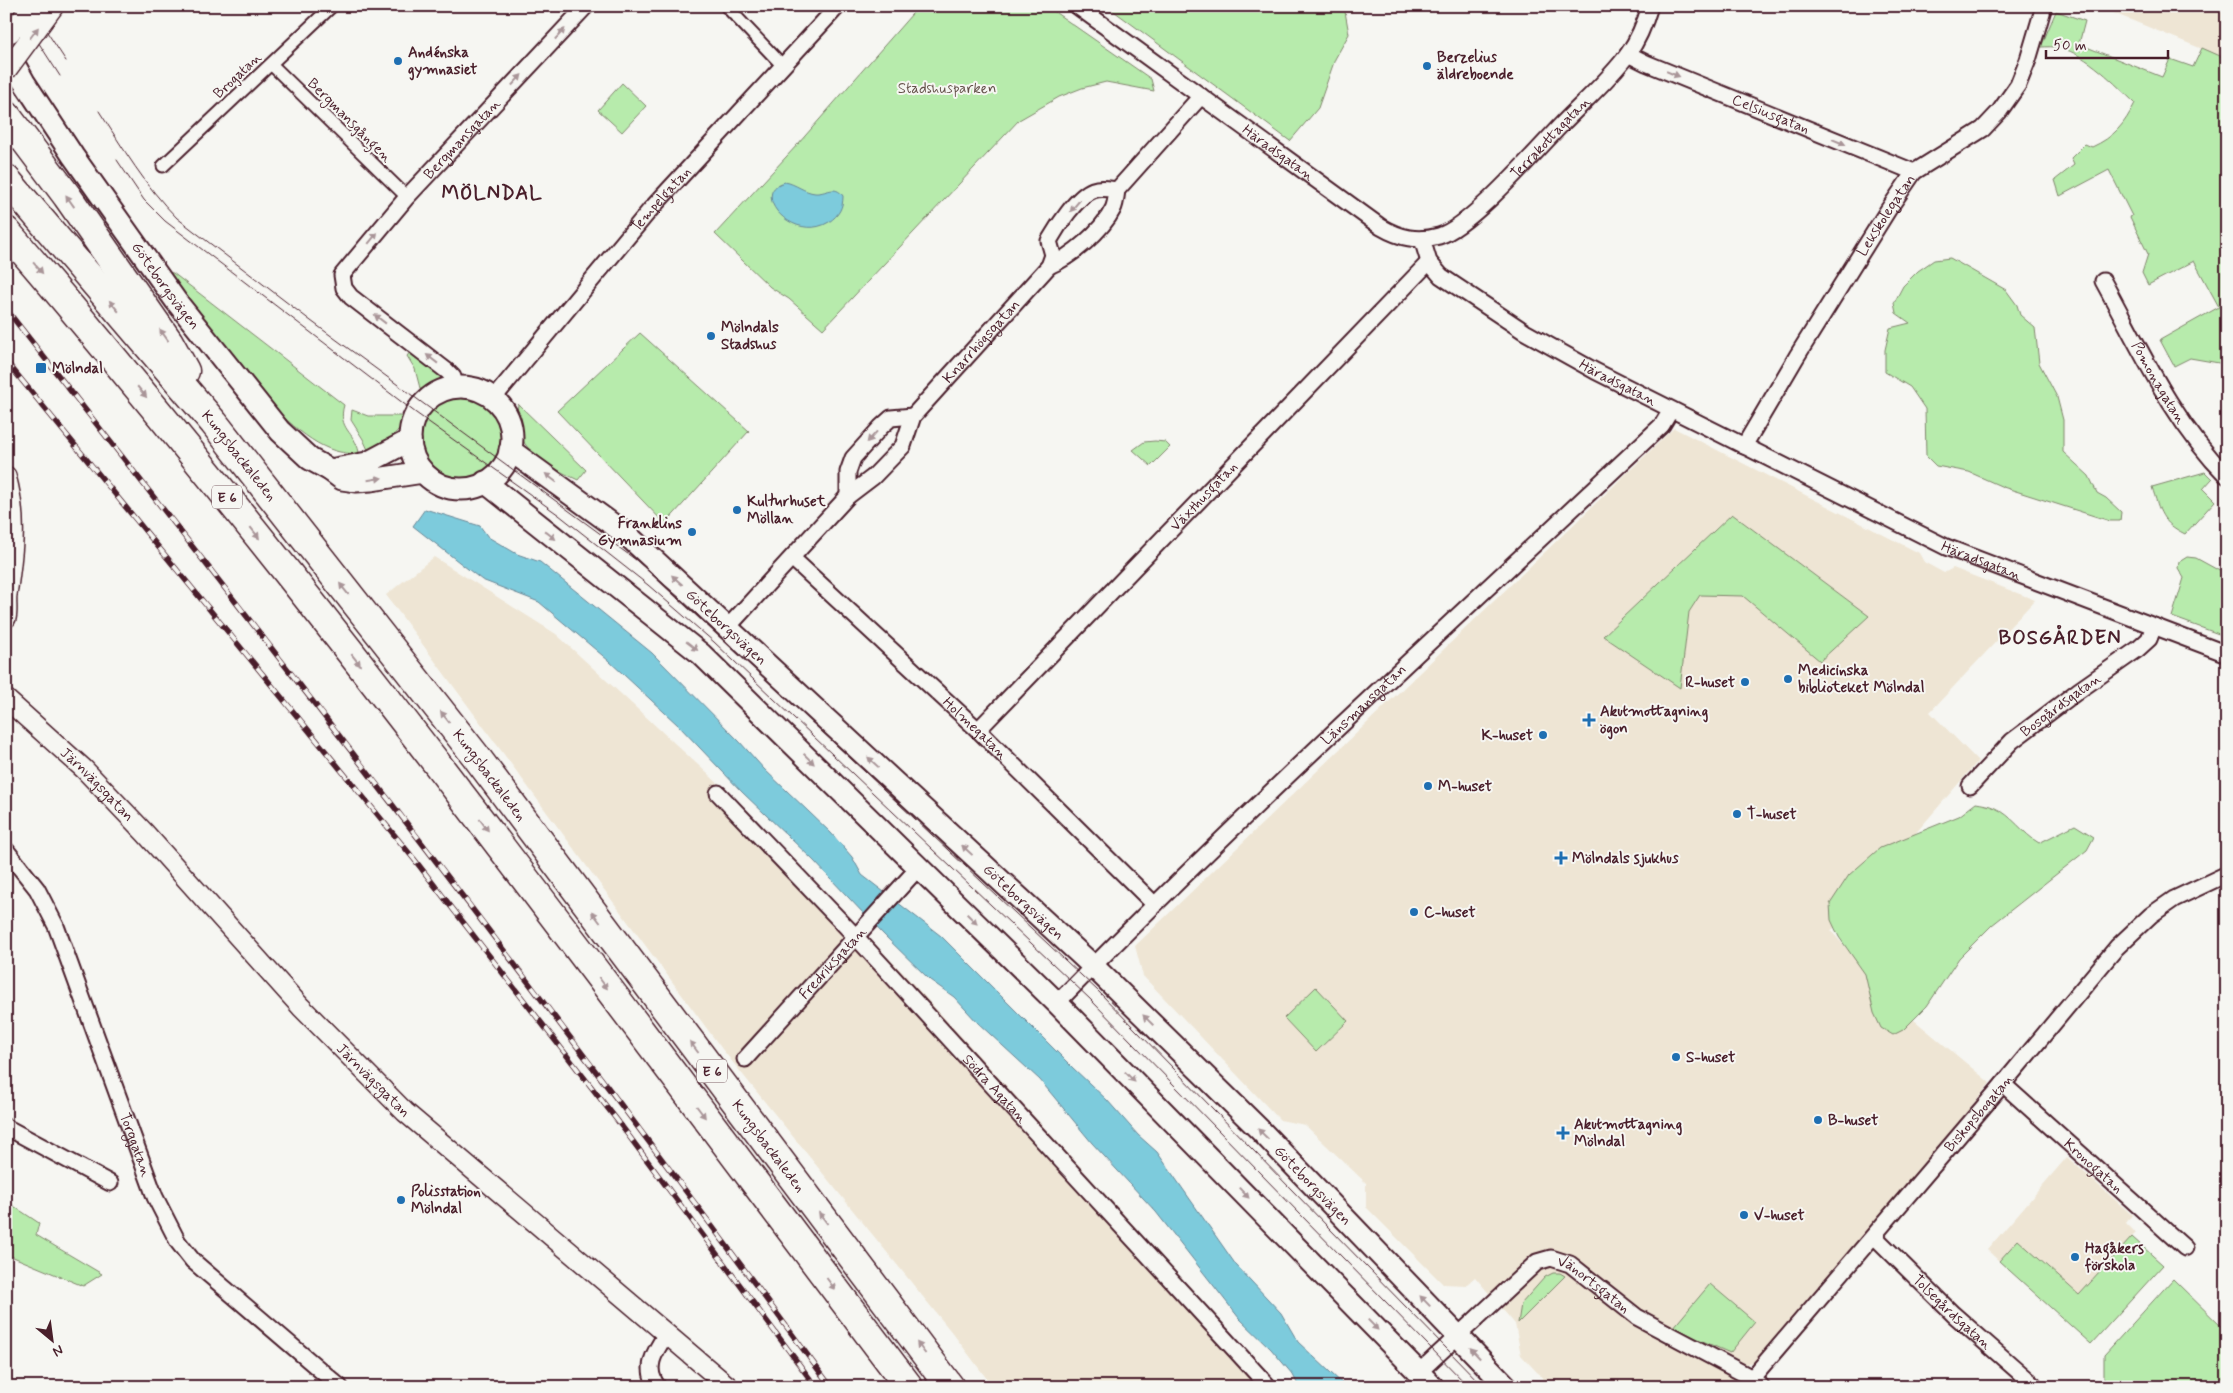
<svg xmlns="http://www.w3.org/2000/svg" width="2233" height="1393" viewBox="0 0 2233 1393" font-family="Mynerve,sans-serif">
	<rect width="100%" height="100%" fill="#f6f6f2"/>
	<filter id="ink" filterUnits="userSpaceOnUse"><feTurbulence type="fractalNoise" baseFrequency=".02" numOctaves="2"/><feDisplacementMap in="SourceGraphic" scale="10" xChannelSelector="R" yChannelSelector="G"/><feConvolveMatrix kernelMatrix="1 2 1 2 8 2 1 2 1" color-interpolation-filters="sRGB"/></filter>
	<g filter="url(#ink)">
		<path fill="#eee5d4" d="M 2113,6 L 2227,6 L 2227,59 L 2111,12 Z
			M 1674,428 L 1919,553 L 1924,562 L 1944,573 L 1953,568 L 2035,600 L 1930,712 L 1978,761 L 1831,931 L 1902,1010 L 1990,1083 L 1873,1229 L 1757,1361 L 1746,1364 L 1738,1382 L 1743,1387 L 1551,1387 L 1521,1355 L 1515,1324 L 1475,1277 L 1466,1285 L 1443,1284 L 1366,1207 L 1366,1183 L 1305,1125 L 1280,1120 L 1143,976 L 1135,946 Z
			M 434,557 L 556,634 L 722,787 L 906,976 L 1281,1387 L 993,1387 L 954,1335 L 722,1049 L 386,595 Z
			M 2067,1157 L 2132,1215 L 2126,1223 L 2136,1233 L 2132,1237 L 2163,1265 L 2091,1344 L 1987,1250 Z"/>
		<path fill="#b7ebac" stroke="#80856c" d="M 919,6 L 1046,6 L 1151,79 L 1154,91 L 1106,82 L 1082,88 L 1059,97 L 1019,120 L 823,329 L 789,299 L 770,287 L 715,234 L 798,144 Z
			M 1107,6 L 1344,6 L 1349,34 L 1335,59 L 1318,108 L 1290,141 Z
			M 2056,11 L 2085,21 L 2079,44 L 2162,77 L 2170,59 L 2193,67 L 2202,48 L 2227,59 L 2227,370 L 2219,363 L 2190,358 L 2174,366 L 2160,340 L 2219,307 L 2194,261 L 2148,285 L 2142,273 L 2148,254 L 2130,217 L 2132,216 L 2109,170 L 2060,196 L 2055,180 L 2074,165 L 2071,158 L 2085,144 L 2092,147 C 2114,137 2124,125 2135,103 C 2116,85 2087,54 2060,48 C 2054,46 2047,47 2041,47 Z
			M 622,83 L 646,106 L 622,132 L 598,110 Z
			M 1950,258 L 2006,290 L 2017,305 L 2020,315 L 2035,328 L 2039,363 L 2057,397 L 2063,420 L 2063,452 L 2089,476 L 2097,493 L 2106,498 L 2121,512 L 2120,521 L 2110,521 L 2003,487 L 1969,472 L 1936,466 L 1926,456 L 1925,409 L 1910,387 L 1885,372 L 1885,350 L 1890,328 L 1910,323 L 1896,313 L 1894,303 L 1903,286 L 1918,271 L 1934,260 Z
			M 167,272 L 173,273 L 344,405 C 337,429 355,432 359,452 C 353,455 347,453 340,452 C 282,441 203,319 167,272 Z
			M 640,333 L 749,431 L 665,524 L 557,411 Z
			M 411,351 L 447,380 L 446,382 L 424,392 L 421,392 L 415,369 L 407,356 Z
			M421 438a40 40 0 1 1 80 0a40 40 0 1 1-80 0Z
			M 518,404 L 586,470 L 578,480 C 543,463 511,449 518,404 Z
			M 352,410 L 368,416 L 401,416 L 404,423 L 386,444 L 369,452 L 363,439 L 351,420 Z
			M 1155,441 L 1165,442 L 1170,447 L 1151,466 L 1133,450 L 1144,442 Z
			M 2205,472 L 2212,479 L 2203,489 L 2215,501 L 2185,534 C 2161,522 2160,512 2152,487 Z
			M 1732,514 L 1869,616 L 1820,661 L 1743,596 L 1700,595 L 1689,612 L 1680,688 L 1603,636 Z
			M 2187,557 L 2196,558 L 2227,575 L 2227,637 L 2172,617 L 2184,578 L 2178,568 L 2179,562 Z
			M 1976,803 C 1982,804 1989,805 1995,808 C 2012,815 2023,834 2039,843 L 2075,825 L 2094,837 L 2087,850 L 1992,925 L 1959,958 L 1927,1006 L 1903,1030 L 1893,1035 L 1881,1028 L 1874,1013 L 1865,974 L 1839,937 L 1831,920 L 1830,904 L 1849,875 L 1880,848 L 1959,816 Z
			M 1316,987 L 1348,1021 L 1316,1052 L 1284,1018 Z
			M 6,1201 L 39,1223 L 36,1235 L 102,1274 L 83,1286 L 6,1254 Z
			M 2132,1237 L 2163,1265 L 2091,1344 L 1999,1261 L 2018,1240 L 2079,1295 Z
			M 1553,1273 L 1560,1273 L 1565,1276 L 1518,1323 L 1521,1304 L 1545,1277 Z
			M 2173,1279 L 2227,1332 L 2227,1380 L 2217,1387 L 2138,1387 L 2104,1382 L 2104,1355 Z
			M 1710,1284 L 1755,1322 L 1730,1353 L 1673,1328 Z"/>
		<path fill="#7dcbdc" stroke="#698695" d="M 785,182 C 796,184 804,192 815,193 C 826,194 835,184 843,196 C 843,208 839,215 829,222 C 793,244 748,192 785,182 Z
			M 425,509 L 480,526 L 488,537 L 517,554 L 540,562 L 652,653 L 739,741 L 764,769 L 831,833 L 852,857 L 862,875 L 941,936 L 1073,1068 L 1107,1100 L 1138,1135 L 1157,1152 L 1236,1265 L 1281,1313 L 1298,1342 L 1346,1387 L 1299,1387 L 1293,1375 L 1271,1349 L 1239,1318 L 1156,1212 L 1092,1143 L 1040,1080 L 978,1023 L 954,997 L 930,980 L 883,934 L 813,860 L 742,792 L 678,725 L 609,661 L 539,602 L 482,580 L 413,526 Z"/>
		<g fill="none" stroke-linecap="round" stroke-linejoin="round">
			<defs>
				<path id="pedestrian" d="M 726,6 L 783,66
					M 271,64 L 407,197
					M 163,166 L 332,6"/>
				<g id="minor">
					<path id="s1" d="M 1077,6 L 1381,227 C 1400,238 1417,242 1439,236 C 1470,227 1537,150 1562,124 C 1584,101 1609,80 1628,54 C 1638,40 1645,23 1650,6"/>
					<path id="s2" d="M 1628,54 L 1646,63 L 1914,172"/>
					<path id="s3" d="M 1422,239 L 1429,262 L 1441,276 L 1525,332 L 1595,371 L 1946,547 L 2227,654"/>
					<path d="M 1049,266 C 1071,257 1102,231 1113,209 C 1116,203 1116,196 1117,190 L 1201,96"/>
					<path id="s4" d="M 2103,281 C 2140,348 2172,421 2227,476"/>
					<path id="s5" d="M 455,387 L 453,377 L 447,371 L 351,297 L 344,288 L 342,275 L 407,197 L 586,6"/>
					<path id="s6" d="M 493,399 L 650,210 L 838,6"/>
					<path id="s7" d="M 1744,446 L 1797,356 L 1888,210 L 1914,172 L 1983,129 L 1999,112 L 2018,85 L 2028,60 L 2044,6"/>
					<path d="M 848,496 L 848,472 L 853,458 L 881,427 L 891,418 L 913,416"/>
					<path id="s8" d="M 792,558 L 978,730 L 1154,904"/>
					<path id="s9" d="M 728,627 L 848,496 L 873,477 L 903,446 L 913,416 L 1049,266 L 1053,255 L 1049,241 C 1057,227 1077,196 1093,190 C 1101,187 1109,189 1117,190"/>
					<path id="s10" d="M 978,730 L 1429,262"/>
					<path id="s11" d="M 1970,786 L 2012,741 L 2078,691 L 2138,649 L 2149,639 L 2154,626"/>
					<path id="s12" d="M 718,793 L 856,937 L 1269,1387"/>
					<path id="s13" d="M 6,850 L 37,889 L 56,926 L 155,1197 L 178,1242 L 193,1261 L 340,1387"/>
					<path id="s14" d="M 1057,1003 C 1252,803 1459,616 1662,425 L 1671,410"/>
					<path id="s15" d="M 745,1059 L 919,867"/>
					<path id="s16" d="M 2003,1084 L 2185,1248"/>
					<path d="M 6,1127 L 110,1183"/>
					<path id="s17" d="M 1874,1236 L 1953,1314 L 2034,1385"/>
					<path id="s18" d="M 1418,1373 L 1537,1262 L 1551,1258 L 1570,1264 L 1637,1317 L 1752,1378 L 1762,1387"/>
					<path id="s19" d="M 1752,1378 L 2003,1084 L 2117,947 L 2151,915 L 2174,899 L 2227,874"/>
					<path d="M 658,1387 C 643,1368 655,1351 667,1333"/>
				</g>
				<g id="tertiary">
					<path d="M 6,476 C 18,519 13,552 7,595 C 6,603 8,611 6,618"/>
					<path id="s20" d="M 6,699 L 84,769 L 145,833 L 301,1007 L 405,1112 L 729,1387"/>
				</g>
				<g id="secondary">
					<path id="s21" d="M 6,50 L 24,82 L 73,156 L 176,301 L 280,431 L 310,459 L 330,470 L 342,479 L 356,481 L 371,480 L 423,472"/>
					<circle cx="461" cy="438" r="51"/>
					<path id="s22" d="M 510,450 L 627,535 L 1093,966 L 1261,1131 L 1507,1387"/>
					<path d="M 330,470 L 367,463 L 410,440"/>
					<path d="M 485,482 L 701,654 L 1057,1003 L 1433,1387"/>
				</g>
				<g id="motorway">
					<path d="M 6,115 L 67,196 L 169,342 L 185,371"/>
					<path id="s23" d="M 6,179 L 214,423 L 475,755 L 950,1387"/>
					<path d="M 6,231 C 325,602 614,997 909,1387"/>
				</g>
			</defs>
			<use href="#pedestrian" stroke="#4a1f2b" stroke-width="15"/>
			<use href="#minor" stroke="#4a1f2b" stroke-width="19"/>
			<use href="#tertiary" stroke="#4a1f2b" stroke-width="22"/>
			<use href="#secondary" stroke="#4a1f2b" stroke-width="25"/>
			<use href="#motorway" stroke="#4a1f2b" stroke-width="31"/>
			<use href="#pedestrian" stroke="#f6f6f2" stroke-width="11"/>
			<use href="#minor" stroke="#f6f6f2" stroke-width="15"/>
			<use href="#tertiary" stroke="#f6f6f2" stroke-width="19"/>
			<use href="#secondary" stroke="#f6f6f2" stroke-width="21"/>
			<use href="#motorway" stroke="#f6f6f2" stroke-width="28"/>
			<path stroke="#4a1f2b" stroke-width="1" d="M 15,6 L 60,76
				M 30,6 L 66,61
				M 99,111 C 123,148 145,186 177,218 L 311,321 L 636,560 L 681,599 L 1098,991 L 1484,1387
				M 117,160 L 144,200 L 165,221 L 416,413 L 559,515 L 648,585 L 714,642 L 1091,1000 L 1469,1387"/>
			<defs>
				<path id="rail" d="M 6,309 C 286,664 563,1022 831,1387
					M 6,361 L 414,859 L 617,1120 L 816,1387"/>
			</defs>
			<use href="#rail" stroke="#4a1f2b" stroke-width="5.5"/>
			<use href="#rail" stroke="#f6f6f2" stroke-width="4" stroke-dasharray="11" stroke-linecap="butt"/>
			<defs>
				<path id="tertiary-bridge" d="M 10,33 L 32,6
					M 6,71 L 54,6"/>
			</defs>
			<use href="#tertiary-bridge" stroke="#4a1f2b" stroke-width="22" stroke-linecap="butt"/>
			<use href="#tertiary-bridge" stroke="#f6f6f2" stroke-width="19"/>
		</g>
		<defs><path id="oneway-solid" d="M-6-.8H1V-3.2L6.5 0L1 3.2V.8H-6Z" transform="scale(1.25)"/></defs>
		<g fill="#a99598">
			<use href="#oneway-solid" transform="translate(34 33) rotate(-53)"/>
			<use href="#oneway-solid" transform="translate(560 34) rotate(-47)"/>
			<use href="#oneway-solid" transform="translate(1673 74) rotate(22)"/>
			<use href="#oneway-solid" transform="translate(517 80) rotate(-47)"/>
			<use href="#oneway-solid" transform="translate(1839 142) rotate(22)"/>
			<use href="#oneway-solid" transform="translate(70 201) rotate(-125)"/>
			<use href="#oneway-solid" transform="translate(1075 206) rotate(130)"/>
			<use href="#oneway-solid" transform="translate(373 238) rotate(-51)"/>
			<use href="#oneway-solid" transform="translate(38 268) rotate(49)"/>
			<use href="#oneway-solid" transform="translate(114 306) rotate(-130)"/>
			<use href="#oneway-solid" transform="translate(380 319) rotate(-142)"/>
			<use href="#oneway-solid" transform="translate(164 335) rotate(-126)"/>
			<use href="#oneway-solid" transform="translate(432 359) rotate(-142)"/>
			<use href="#oneway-solid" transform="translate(142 392) rotate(50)"/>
			<use href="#oneway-solid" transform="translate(872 437) rotate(132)"/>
			<use href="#oneway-solid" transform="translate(551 478) rotate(-143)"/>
			<use href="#oneway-solid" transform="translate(375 479) rotate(-9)"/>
			<use href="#oneway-solid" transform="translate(255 533) rotate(52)"/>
			<use href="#oneway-solid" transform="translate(550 535) rotate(38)"/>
			<use href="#oneway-solid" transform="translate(677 580) rotate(-138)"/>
			<use href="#oneway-solid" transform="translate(344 589) rotate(-128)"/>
			<use href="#oneway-solid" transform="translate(692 646) rotate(38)"/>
			<use href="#oneway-solid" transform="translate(356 660) rotate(52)"/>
			<use href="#oneway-solid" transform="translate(445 717) rotate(-128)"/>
			<use href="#oneway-solid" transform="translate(809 759) rotate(44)"/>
			<use href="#oneway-solid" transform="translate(873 762) rotate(-137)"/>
			<use href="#oneway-solid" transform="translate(484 825) rotate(53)"/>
			<use href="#oneway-solid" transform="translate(967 850) rotate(-137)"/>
			<use href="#oneway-solid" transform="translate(596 917) rotate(-127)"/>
			<use href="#oneway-solid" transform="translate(972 919) rotate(45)"/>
			<use href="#oneway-solid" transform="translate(603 983) rotate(53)"/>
			<use href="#oneway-solid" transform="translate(1148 1020) rotate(-135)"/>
			<use href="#oneway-solid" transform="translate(694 1047) rotate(-127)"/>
			<use href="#oneway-solid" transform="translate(1130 1077) rotate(46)"/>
			<use href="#oneway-solid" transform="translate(701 1112) rotate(53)"/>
			<use href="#oneway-solid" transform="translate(1263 1134) rotate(-135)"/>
			<use href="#oneway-solid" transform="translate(1244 1193) rotate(46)"/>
			<use href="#oneway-solid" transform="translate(823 1218) rotate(-127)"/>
			<use href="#oneway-solid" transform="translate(831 1284) rotate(53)"/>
			<use href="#oneway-solid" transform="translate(1425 1301) rotate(-134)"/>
			<use href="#oneway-solid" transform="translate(1373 1325) rotate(46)"/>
			<use href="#oneway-solid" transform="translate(921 1348) rotate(-127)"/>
			<use href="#oneway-solid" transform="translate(1475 1353) rotate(-133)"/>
		</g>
	</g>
	<g fill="#1f6fb2" stroke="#f6f6f2" stroke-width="2">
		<circle cx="398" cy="61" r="5"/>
		<circle cx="1427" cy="66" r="5"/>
		<circle cx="711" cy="336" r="5"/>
		<rect x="35" y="362" width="12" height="12" rx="2.5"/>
		<circle cx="737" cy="510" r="5"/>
		<circle cx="692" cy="532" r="5"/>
		<circle cx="1788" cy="679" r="5"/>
		<circle cx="1745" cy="682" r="5"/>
		<path d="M1586.5 712.5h5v5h5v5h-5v5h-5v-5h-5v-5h5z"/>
		<circle cx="1543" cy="735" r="5"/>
		<circle cx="1428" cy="786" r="5"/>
		<circle cx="1737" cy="814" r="5"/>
		<path d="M1558.5 850.5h5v5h5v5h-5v5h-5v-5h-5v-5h5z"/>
		<circle cx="1414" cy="912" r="5"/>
		<circle cx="1676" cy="1057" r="5"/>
		<circle cx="1818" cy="1120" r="5"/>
		<path d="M1560.5 1125.5h5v5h5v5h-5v5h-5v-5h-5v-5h5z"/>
		<circle cx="401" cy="1200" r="5"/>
		<circle cx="1744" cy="1215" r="5"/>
		<circle cx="2075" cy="1257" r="5"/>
	</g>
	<g text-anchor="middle" stroke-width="4" stroke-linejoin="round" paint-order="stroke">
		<g fill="#f6f6f2" stroke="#7e6067" stroke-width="1">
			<rect x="212" y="485.5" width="30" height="23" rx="4"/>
			<rect x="697" y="1059.5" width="30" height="23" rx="4"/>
		</g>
		<g font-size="14" font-weight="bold" fill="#4a1f2b">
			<text x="227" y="502">E 6</text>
			<text x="712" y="1076">E 6</text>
		</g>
		<g font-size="15" font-weight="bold" fill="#4a1f2b" stroke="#f6f6f2" text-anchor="start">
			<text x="408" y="57">Andénska<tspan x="408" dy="17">gymnasiet</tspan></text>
			<text x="1437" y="62">Berzelius<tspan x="1437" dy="17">äldreboende</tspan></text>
			<text x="721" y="332">Mölndals<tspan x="721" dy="17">Stadshus</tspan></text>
			<text x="52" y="373">Mölndal</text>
			<text x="747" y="506">Kulturhuset<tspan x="747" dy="17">Möllan</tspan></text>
			<text x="682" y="528" text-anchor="end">Franklins<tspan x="682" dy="17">Gymnasium</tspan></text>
			<text x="1798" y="675">Medicinska<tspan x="1798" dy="17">biblioteket Mölndal</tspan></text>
			<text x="1735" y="687" text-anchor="end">R-huset</text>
			<text x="1600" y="716">Akutmottagning<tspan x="1600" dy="17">ögon</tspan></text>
			<text x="1533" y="740" text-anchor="end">K-huset</text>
			<text x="1438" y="791">M-huset</text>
			<text x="1747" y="819">T-huset</text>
			<text x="1572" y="863">Mölndals sjukhus</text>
			<text x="1424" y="917">C-huset</text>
			<text x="1686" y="1062">S-huset</text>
			<text x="1828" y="1125">B-huset</text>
			<text x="1574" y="1129">Akutmottagning<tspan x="1574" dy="17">Mölndal</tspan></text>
			<text x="411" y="1196">Polisstation<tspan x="411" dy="17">Mölndal</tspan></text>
			<text x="1754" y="1220">V-huset</text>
			<text x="2085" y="1253">Hagåkers<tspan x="2085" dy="17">förskola</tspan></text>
		</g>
		<g font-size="15" fill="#4a1f2b" stroke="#f6f6f2">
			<text transform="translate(237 75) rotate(-43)" y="5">Brogatan</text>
			<text dy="5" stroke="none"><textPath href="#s2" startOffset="155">Celsiusgatan</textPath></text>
			<text transform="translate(350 120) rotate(45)" y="5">Bergmansgången</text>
			<text dy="5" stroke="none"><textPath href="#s1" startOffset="586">Terrakottagatan</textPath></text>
			<text dy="5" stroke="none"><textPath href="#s5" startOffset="346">Bergmansgatan</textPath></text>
			<text dy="5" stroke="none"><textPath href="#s1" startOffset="249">Häradsgatan</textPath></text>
			<text dy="5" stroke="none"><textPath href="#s6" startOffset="261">Tempelgatan</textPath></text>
			<text dy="5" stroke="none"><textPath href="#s7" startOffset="271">Lekskolegatan</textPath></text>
			<text dy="5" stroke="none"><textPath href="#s21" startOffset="285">Göteborgsvägen</textPath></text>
			<text dy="5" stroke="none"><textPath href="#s9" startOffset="385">Knarrhögsgatan</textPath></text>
			<text dy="5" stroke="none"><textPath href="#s3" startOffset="249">Häradsgatan</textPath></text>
			<text dy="5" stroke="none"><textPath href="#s4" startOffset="116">Pomonagatan</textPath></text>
			<text dy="5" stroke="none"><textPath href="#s23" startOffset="362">Kungsbackaleden</textPath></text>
			<text dy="5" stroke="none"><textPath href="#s10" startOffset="325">Växthusgatan</textPath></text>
			<text dy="5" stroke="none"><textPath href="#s3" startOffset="654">Häradsgatan</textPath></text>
			<text dy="5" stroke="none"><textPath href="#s22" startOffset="280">Göteborgsvägen</textPath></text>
			<text dy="5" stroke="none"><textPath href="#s14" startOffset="428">Länsmansgatan</textPath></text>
			<text dy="5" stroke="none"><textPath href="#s11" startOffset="122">Bosgårdsgatan</textPath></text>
			<text dy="5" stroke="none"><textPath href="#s8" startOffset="250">Holmegatan</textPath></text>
			<text dy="5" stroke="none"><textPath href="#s23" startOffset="768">Kungsbackaleden</textPath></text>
			<text dy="5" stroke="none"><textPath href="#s20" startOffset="125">Järnvägsgatan</textPath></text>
			<text dy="5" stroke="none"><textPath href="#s22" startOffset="685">Göteborgsvägen</textPath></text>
			<text dy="5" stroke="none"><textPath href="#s15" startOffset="130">Fredriksgatan</textPath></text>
			<text dy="5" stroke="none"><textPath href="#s20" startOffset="530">Järnvägsgatan</textPath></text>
			<text dy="5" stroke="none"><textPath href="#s12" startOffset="405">Södra Ågatan</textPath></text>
			<text dy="5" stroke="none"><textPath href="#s19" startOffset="349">Biskopsbogatan</textPath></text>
			<text dy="5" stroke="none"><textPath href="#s13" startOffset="324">Torggatan</textPath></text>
			<text dy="5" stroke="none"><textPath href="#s23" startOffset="1232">Kungsbackaleden</textPath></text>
			<text dy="5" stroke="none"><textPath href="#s16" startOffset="122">Kronogatan</textPath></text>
			<text dy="5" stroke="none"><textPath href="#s22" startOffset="1090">Göteborgsvägen</textPath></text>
			<text dy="5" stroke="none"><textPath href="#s18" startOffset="228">Vänortsgatan</textPath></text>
			<text dy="5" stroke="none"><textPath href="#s17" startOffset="109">Tolsegårdsgatan</textPath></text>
		</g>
		<g font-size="15" fill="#65524b" stroke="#f6f6f2">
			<text x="947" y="93">Stadshusparken</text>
		</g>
		<g font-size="20" font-weight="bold" letter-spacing="1" fill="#4a1f2b" stroke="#f6f6f2">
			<text x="492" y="199">MÖLNDAL</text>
			<text x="2060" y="644">BOSGÅRDEN</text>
		</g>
	</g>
	<rect width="2233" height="1393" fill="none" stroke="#f6f6f2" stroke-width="25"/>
	<rect x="12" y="12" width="2208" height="1368" fill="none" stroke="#4a1f2b" stroke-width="2" filter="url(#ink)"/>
	<g transform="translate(52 1340) rotate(151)" stroke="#f6f6f2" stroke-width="4" paint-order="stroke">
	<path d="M0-4L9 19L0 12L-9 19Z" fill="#4a1f2b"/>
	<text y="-8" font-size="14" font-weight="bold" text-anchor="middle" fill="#4a1f2b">N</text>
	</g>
	<path d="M2046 50v8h122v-8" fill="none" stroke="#4a1f2b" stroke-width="2.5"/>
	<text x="2053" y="50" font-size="15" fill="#4a1f2b" stroke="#f6f6f2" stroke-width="4" paint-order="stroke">50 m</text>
</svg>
